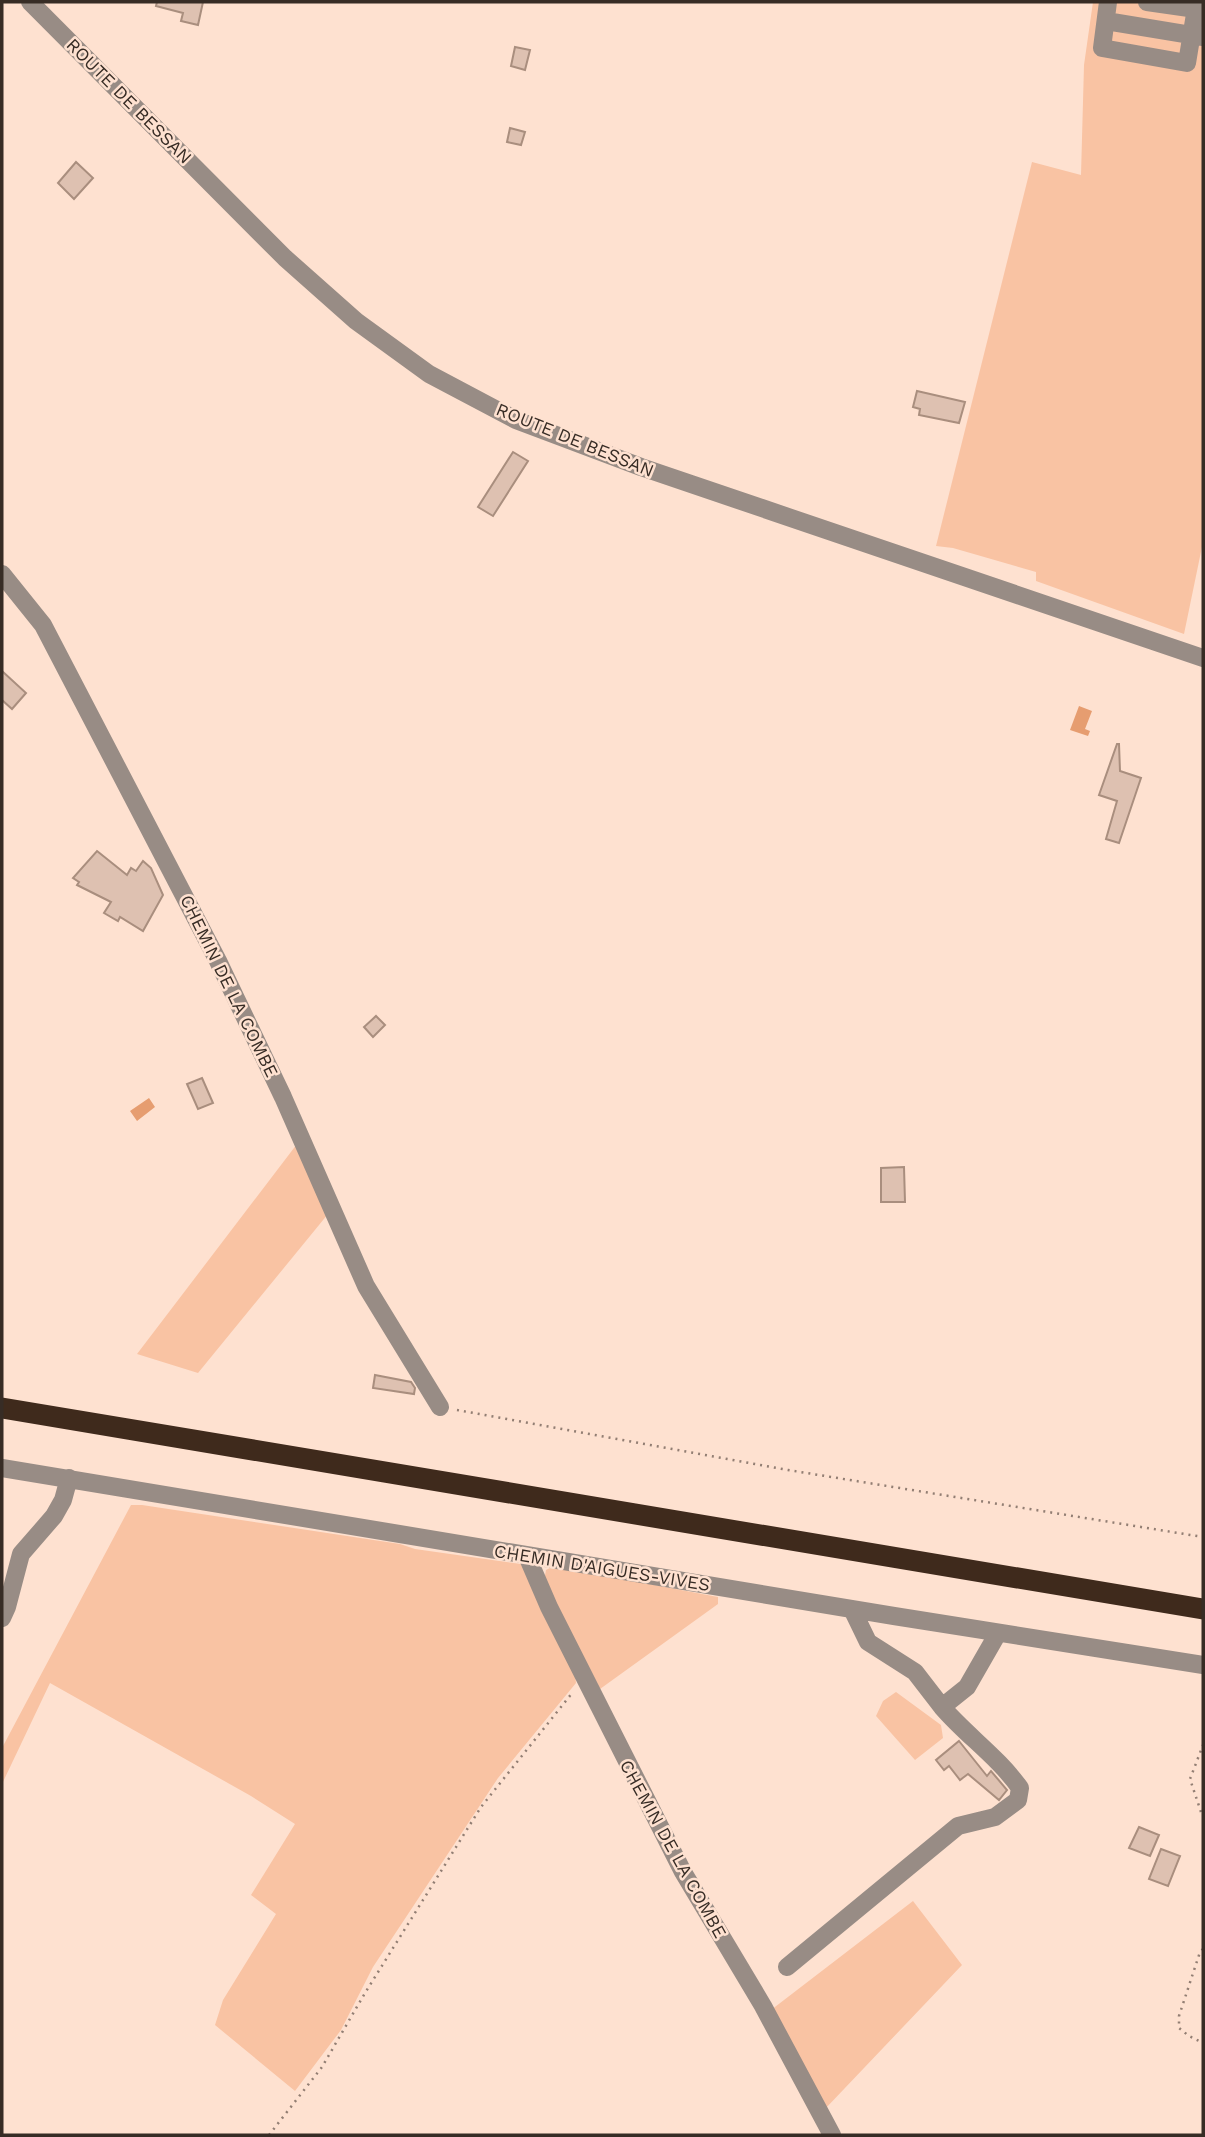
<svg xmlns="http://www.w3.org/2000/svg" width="1205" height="2137" viewBox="0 0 1205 2137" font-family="'Work Sans',sans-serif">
	<rect width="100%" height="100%" fill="#fee1d0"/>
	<path fill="#f9c3a3" d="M 1093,2 L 1203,2 L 1203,542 L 1184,634 L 1036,581 L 1036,572 L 953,548 L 936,546 L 1032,162 L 1081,175 L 1084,65 Z
		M 297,1144 L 328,1214 L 198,1373 L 137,1354 Z
		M 131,1505 L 142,1505 L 400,1544 L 415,1549 L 521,1564 L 574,1665 L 576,1683 L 498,1778 L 373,1967 L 341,2030 L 295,2091 L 215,2025 L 223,2000 L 276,1914 L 251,1895 L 295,1824 L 251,1796 L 50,1683 L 2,1784 L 2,1748 Z
		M 554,1566 L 718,1597 L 718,1604 L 600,1689 L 544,1581 L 546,1570 Z
		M 896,1692 L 941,1725 L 943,1738 L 915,1760 L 876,1716 L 883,1701 Z
		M 913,1901 L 962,1965 L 825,2109 L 771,2010 Z"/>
	<path fill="#e69d70" d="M 1079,706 L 1092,711 L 1085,729 L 1090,731 L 1088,736 L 1070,730 Z
		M 149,1098 L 155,1107 L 137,1121 L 130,1111 Z"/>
	<path fill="#dec1b1" stroke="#a98e7e" stroke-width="2" d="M 157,2 L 203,2 L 198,25 L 181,21 L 183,13 L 156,6 Z
		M 515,47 L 530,50 L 525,70 L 511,66 Z
		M 510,128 L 525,132 L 521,145 L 507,142 Z
		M 76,162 L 93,178 L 74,199 L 58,183 Z
		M 917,391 L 965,402 L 959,423 L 919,415 L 920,409 L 913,407 Z
		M 513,452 L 528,461 L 493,516 L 478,507 Z
		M 2,671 L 26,693 L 12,709 L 2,700 Z
		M 1117,744 L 1119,744 L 1120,771 L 1141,778 L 1119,843 L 1106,839 L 1117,801 L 1099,795 Z
		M 97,851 L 127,875 L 131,868 L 136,871 L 143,861 L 151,868 L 163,895 L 143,931 L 120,917 L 118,921 L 104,913 L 111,902 L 77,885 L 79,882 L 73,878 Z
		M 376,1016 L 385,1025 L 373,1037 L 364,1027 Z
		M 202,1078 L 213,1103 L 198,1109 L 187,1084 Z
		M 904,1167 L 905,1202 L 881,1202 L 881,1168 Z
		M 375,1375 L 411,1382 L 415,1388 L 414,1394 L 373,1388 Z
		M 959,1741 L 987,1776 L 991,1771 L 1007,1790 L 999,1800 L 968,1774 L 960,1780 L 949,1766 L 944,1770 L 936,1760 Z
		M 1139,1827 L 1159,1835 L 1150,1856 L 1129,1848 Z
		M 1161,1849 L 1180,1856 L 1168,1886 L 1149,1879 Z"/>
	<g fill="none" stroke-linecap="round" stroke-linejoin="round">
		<path stroke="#927e73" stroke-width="2.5" stroke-dasharray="2 5" stroke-linecap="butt" d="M 457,1410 L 788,1470 L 1203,1537
			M 1201,1812 L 1190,1779 L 1203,1745
			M 1203,1949 L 1200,1952 L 1179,2016 L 1179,2028 L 1189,2036 L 1203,2043
			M 269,2135 L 322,2067 L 365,1993 L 481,1807 L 573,1692"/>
		<path stroke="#988c85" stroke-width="18" d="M 30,2 L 285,258 L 356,321 L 429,374 L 516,420 L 641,467 L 1203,658
			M 1108,2 L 1102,48 L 1187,63 L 1197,2
			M 1147,2 L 1203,10
			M 1106,21 L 1203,37
			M 2,574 L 43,625 L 218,961 L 283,1097 L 366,1286 L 440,1407
			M 2,1468 L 894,1616 L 1203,1665
			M 527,1556 L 549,1607 L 683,1872 L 763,2006 L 832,2135
			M 852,1609 L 868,1642 L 915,1672 L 942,1707
			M 2,1618 L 7,1607 L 21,1554 L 54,1516 L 63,1500 L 69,1478
			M 787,1967 L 958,1826 L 995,1817 L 1018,1800 L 1020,1788 C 998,1757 967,1736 942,1707 L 967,1687 L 998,1633"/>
		<path stroke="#3f2a1c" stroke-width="21" d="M 2,1408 L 1203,1609"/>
	</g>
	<g text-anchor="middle" stroke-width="5" stroke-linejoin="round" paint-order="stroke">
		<g font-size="18" fill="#372c25" stroke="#fee1d0">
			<text transform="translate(129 101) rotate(45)" y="6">ROUTE DE BESSAN</text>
			<text transform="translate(575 440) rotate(22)" y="6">ROUTE DE BESSAN</text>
			<text transform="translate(229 986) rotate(64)" y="6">CHEMIN DE LA COMBE</text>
			<text transform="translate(602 1568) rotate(9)" y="6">CHEMIN D'AIGUES-VIVES</text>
			<text transform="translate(673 1849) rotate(61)" y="6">CHEMIN DE LA COMBE</text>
		</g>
	</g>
	<rect width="1205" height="2137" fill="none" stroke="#372c25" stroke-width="7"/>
</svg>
